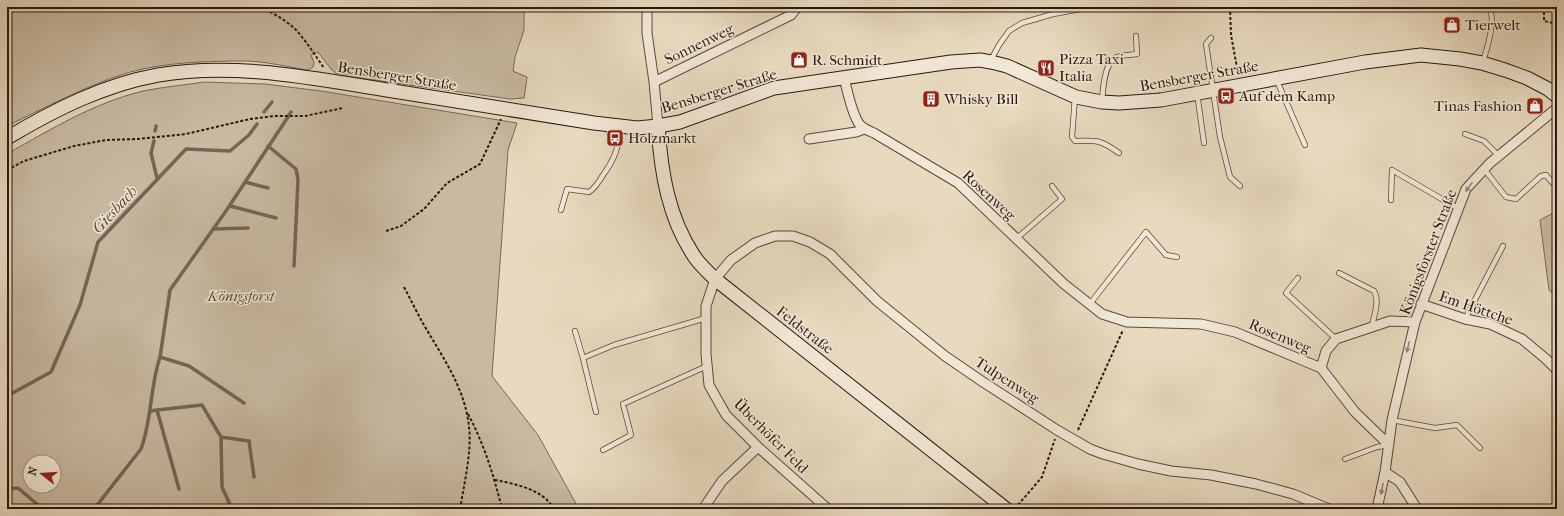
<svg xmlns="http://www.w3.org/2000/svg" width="1564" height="516" viewBox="0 0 1564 516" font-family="'IM FELL French Canon',serif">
	<rect width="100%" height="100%" fill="#e9dabf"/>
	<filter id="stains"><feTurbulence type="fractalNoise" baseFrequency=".005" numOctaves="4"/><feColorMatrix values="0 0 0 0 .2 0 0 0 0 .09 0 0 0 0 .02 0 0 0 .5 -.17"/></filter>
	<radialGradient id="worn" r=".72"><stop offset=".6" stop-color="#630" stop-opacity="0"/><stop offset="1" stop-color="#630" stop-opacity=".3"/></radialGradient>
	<path fill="#c8b9a1" stroke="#786859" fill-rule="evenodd" d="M 7,7 L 524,7 L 524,30 L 515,57 L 513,71 L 527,77 L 524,98 L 510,99 L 338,75 L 331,69 L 318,52 L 311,55 L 314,63 L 313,67 L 308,70 C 287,67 265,61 245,61 C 213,61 179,62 147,68 C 102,77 49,106 7,126 Z
		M 204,82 L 265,84 L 321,91 L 517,123 L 508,150 L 492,376 L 538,435 L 579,509 L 7,509 L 7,154 C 51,129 94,103 143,91 C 163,87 184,85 204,82 ZM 30,462 L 54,462 L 54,486 L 30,486 Z
		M 1557,211 L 1557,297 L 1549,290 L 1540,220 Z"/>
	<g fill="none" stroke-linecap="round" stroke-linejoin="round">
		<path stroke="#746556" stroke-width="3.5" d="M 264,112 L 272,102
			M 289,115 L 291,112
			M 155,131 L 156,126
			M 154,141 L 151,153 L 157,178
			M 268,146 L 296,169 L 298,180 L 294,266
			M 245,182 L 268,188
			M 230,206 L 276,218
			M 213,229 L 248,228
			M 160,357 L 189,366 L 244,403
			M 7,396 L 51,372 L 80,305 L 98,242 L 186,149 L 230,151 L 249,135 L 257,124
			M 157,410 L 202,405 L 221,437 L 222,487 L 232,509
			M 151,411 L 157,410 L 179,489
			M 221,437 L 249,441 L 254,477
			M 7,489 L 18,488 L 43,509
			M 94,509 L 141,449 C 152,419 150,387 160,357 L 170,290 L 226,211 L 288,117"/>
		<defs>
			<path id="lane" d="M 1211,38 L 1206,44 L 1220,137 L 1230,177 L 1240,186
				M 991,60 L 999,45 L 1009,31 L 1022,23 L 1053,14 L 1092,7
				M 1483,61 C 1487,49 1497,17 1488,7
				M 1277,81 L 1305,145
				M 1197,93 L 1204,143
				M 1075,97 L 1072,137 L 1075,141 C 1097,140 1101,140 1119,153
				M 1102,101 C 1103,90 1104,64 1115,58 C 1120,55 1131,55 1137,54 L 1136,36
				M 1465,134 L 1484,141 L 1499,156
				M 1484,169 L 1506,197 L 1516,199 L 1541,176 L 1546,175 L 1557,188
				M 1391,200 L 1392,170 L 1459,209
				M 561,210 L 567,189 L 589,192 C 595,188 599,182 603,175 C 614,160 620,146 619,128
				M 1016,239 L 1062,199 L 1052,186
				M 1339,273 L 1374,291 C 1380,301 1374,315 1372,326
				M 1298,278 L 1286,293 L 1336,339
				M 1089,305 L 1146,232 L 1166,255 L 1177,257
				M 1465,319 L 1503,246
				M 575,331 L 583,358
				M 596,412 L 583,358 L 614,345 L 706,318
				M 1392,420 L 1435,428 L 1457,425 L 1480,448
				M 603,450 L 631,435 L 623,404 L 707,366
				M 1345,459 L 1377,447 L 1389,445"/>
			<path id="street" d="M 647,7 L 647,33 L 654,82 L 658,126
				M 844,77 C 847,90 852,115 860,125 C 864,129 869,131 874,133 L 958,183 L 1064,284 L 1102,314 L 1127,322 L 1201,324 L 1235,332 L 1321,368 L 1355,412 L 1389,445
				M 654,82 L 791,15 L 797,7
				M 809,139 L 856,132 L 864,129
				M 1421,304 L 1465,319 L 1490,324 L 1522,339 L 1546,359 L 1557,370
				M 1321,368 L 1326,351 L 1336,339 L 1390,321 L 1415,322
				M 1385,472 L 1400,482 L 1417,509
				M 703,509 L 722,481 L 758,447
				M 828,509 L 758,447 L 726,415 L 709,385 L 706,354 L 706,306 L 715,279 L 731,260 L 755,243 L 775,236 L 793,236 L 810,242 L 830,254 L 877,301 L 945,356 L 983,382 L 1057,430 L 1090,449 L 1103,454 L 1138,464 L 1171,471 L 1211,475 L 1256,484 L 1293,494 L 1329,509
				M 1377,509 L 1385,472 L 1392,420 L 1415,322 L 1466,189 L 1490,163 L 1557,108"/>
			<path id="secondary" d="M 658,126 C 661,172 668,217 694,256 C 699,264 708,272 715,279 L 1006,509
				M 7,138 C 54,110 103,85 158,75 C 234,62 312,78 387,90 C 456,101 525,112 594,123 L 637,128 L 658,126 L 680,122 L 774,88 L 951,62 L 980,60 L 991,62 L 1007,66 L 1076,97 L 1102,102 L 1119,103 L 1161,100 L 1365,62 L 1421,55 L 1460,59 L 1482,63 L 1505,70 L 1527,78 L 1548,89 L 1557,96"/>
		</defs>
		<use href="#lane" stroke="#58483c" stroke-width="6"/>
		<use href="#street" stroke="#58483c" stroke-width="11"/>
		<use href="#secondary" stroke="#281811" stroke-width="15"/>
		<path stroke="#281811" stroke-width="2" stroke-dasharray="3 2" stroke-linecap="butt" d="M 261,7 C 276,15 292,23 302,37 C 310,47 317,58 324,68
			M 1230,7 L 1231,35 L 1238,73
			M 1544,7 L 1544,21 L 1557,24
			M 7,170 L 24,161 L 74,146 L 106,140 L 138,139 L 186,134 L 250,119 L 275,116 L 305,116 L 343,108
			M 386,231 L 401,226 L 424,209 L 447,183 L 480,164 L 501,119
			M 404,287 C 411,300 417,313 424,325 C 443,358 465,388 469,427 C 472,451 464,485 460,509
			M 468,414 C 484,444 494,476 502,509
			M 1078,430 L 1123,330
			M 495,480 C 515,484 543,489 554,509
			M 1018,505 L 1042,477 L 1055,439
			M 296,509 L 460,507"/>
		<use href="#lane" stroke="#f1e7d5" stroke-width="4.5"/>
		<use href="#street" stroke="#f1e7d5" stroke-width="9"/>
		<use href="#secondary" stroke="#f1e7d5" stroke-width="13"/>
	</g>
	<defs><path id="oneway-solid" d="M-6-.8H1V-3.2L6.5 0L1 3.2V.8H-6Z"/></defs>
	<g fill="#978a7d">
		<use href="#oneway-solid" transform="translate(1469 187) rotate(126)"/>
		<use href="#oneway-solid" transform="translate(1408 347) rotate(104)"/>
		<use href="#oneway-solid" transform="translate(1382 489) rotate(101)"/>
	</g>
	<defs>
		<symbol id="shop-square" viewBox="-11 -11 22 22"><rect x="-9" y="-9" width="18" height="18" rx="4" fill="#8f2418" stroke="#f1e7d5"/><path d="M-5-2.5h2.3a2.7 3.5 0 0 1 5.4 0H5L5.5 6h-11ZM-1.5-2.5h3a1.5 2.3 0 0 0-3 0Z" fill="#fff"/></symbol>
		<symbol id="restaurant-square" viewBox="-11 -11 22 22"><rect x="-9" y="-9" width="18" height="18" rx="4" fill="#8f2418" stroke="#f1e7d5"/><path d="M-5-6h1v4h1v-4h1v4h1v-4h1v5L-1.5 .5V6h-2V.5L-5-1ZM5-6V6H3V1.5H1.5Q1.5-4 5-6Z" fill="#fff"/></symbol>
		<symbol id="bus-square" viewBox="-11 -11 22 22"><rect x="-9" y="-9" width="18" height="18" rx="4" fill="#8f2418" stroke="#f1e7d5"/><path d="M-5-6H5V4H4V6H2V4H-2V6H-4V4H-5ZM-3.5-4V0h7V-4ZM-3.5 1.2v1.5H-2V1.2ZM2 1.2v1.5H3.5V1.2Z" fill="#fff"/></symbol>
		<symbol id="building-square" viewBox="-11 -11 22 22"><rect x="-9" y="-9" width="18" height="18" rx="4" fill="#8f2418" stroke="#f1e7d5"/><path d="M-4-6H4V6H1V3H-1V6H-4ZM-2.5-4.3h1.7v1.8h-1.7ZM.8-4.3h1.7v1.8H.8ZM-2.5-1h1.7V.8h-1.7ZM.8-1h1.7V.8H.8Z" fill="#fff"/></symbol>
	</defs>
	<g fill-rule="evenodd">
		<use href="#shop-square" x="1442" y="15" width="20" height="20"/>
		<use href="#shop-square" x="789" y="50" width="20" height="20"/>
		<use href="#restaurant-square" x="1036" y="58" width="20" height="20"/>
		<use href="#bus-square" x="1216" y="86" width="20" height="20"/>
		<use href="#building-square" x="921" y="89" width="20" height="20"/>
		<use href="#shop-square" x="1525" y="96" width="20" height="20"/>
		<use href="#bus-square" x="605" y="128" width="20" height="20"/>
	</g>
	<g text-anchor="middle" stroke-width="3" stroke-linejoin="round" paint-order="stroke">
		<g font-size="15" fill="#281811" stroke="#f1e7d5" text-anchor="start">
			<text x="1465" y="30">Tierwelt</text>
			<text x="1059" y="64">Pizza Taxi<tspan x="1059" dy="17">Italia</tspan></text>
			<text x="812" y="65">R. Schmidt</text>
			<text x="1239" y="101">Auf dem Kamp</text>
			<text x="944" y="104">Whisky Bill</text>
			<text x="1522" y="111" text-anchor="end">Tinas Fashion</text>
			<text x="628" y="143">Holzmarkt</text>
		</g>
		<g font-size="15" fill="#281811" stroke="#f1e7d5">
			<text transform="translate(699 44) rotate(-26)" y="5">Sonnenweg</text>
			<text transform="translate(397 76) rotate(9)" y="5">Bensberger Straße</text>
			<text transform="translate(1199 76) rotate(-10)" y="5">Bensberger Straße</text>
			<text transform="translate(719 91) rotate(-17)" y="5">Bensberger Straße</text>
			<text transform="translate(989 195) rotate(43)" y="5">Rosenweg</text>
			<text transform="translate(1428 252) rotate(-69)" y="5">Königsforster Straße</text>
			<text transform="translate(1476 308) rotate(19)" y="5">Em Höttche</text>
			<text transform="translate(805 330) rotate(38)" y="5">Feldstraße</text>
			<text transform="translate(1280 336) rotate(23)" y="5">Rosenweg</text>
			<text transform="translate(1007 380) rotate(33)" y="5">Tulpenweg</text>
			<text transform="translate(771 436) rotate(45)" y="5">Überhöfer Feld</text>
		</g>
		<g font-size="15" font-style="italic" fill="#58483c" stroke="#f1e7d5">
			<text x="241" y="301">Königsforst</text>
		</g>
		<g font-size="16" font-style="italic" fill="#5b4b3f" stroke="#f1e7d5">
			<text transform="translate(114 209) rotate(-47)" y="6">Giesbach</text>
		</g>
	</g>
	<rect width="1564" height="516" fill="none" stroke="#e9dabf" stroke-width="24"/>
	<rect x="8" y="8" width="1548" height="500" fill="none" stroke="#281811" stroke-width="2"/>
	<rect x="12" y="12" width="1540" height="492" fill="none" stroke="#281811"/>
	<g transform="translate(42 474) rotate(287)"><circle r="19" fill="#f1e7d5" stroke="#a19487"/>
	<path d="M0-3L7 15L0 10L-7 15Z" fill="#8f2418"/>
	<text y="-6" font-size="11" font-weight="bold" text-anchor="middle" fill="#281811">N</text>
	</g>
	<rect width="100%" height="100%" filter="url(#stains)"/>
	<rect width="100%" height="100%" fill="url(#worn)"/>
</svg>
